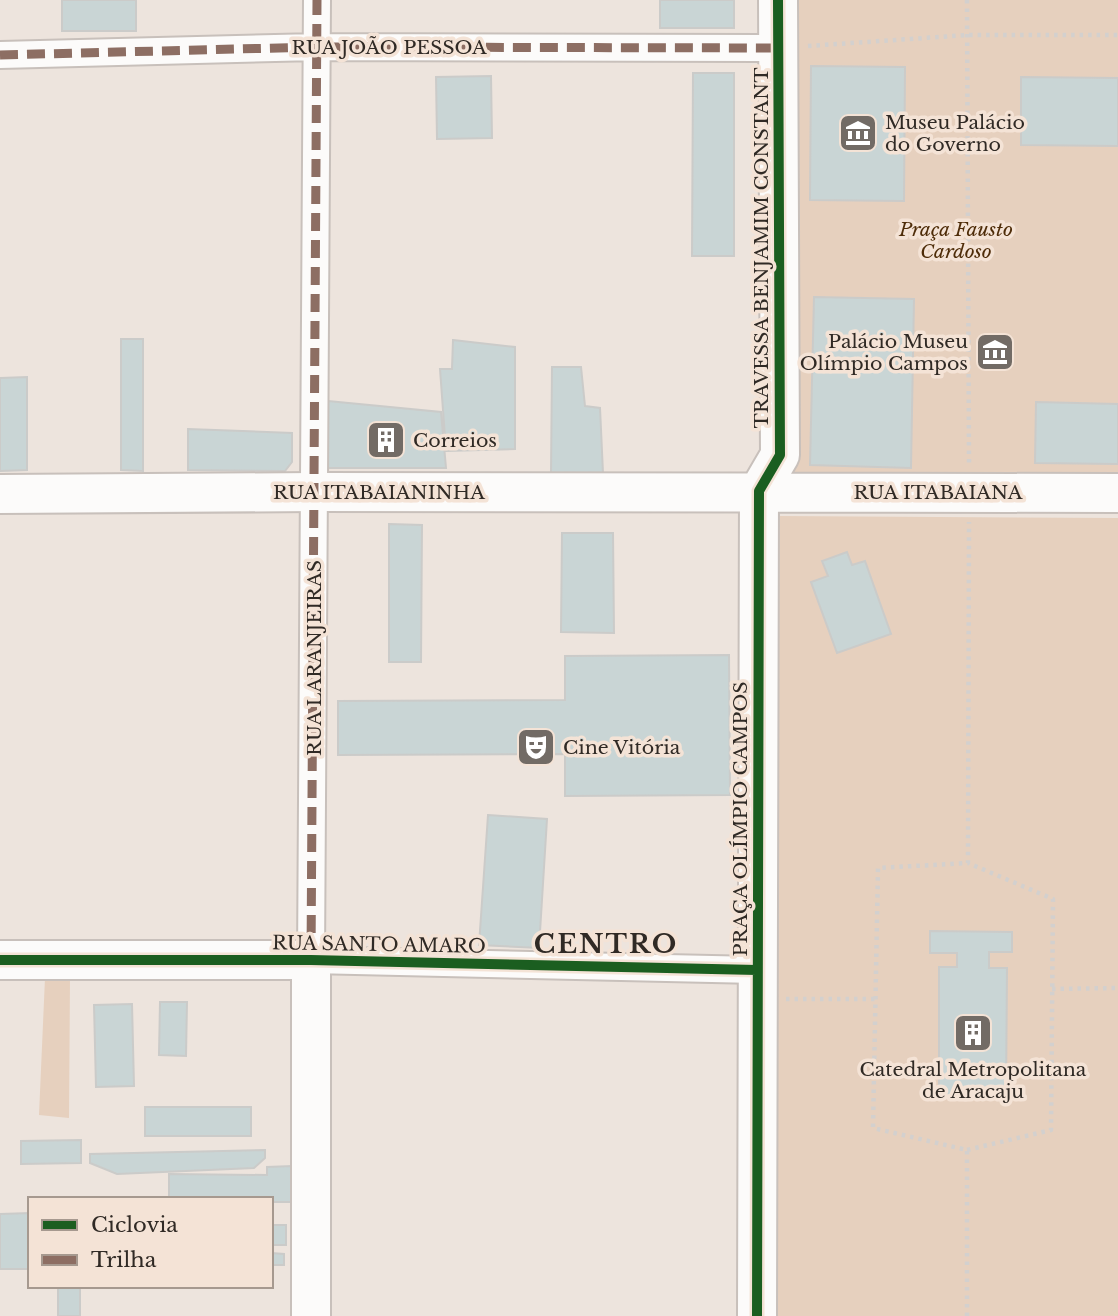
<svg xmlns="http://www.w3.org/2000/svg" width="1118" height="1316" viewBox="0 0 1118 1316" font-family="'Libre Baskerville',serif">
	<rect width="100%" height="100%" fill="#ede4dd"/>
	<path fill="#e6d0be" d="M 794,0 L 1118,0 L 1118,481 L 794,482 Z
		M 777,516 L 1118,518 L 1118,1316 L 768,1316 Z
		M 45,978 L 70,978 L 69,1118 L 39,1115 Z"/>
	<path fill="#c9d5d5" stroke="#cbcbc9" stroke-width="2" d="M 62,0 L 136,0 L 136,31 L 62,31 Z
		M 660,0 L 734,0 L 734,28 L 660,28 Z
		M 811,66 L 905,67 L 904,201 L 810,200 Z
		M 693,73 L 734,73 L 734,256 L 692,256 Z
		M 491,76 L 492,138 L 437,139 L 436,77 Z
		M 1021,77 L 1118,78 L 1118,146 L 1021,145 Z
		M 814,297 L 914,299 L 911,468 L 810,465 Z
		M 121,339 L 143,339 L 143,471 L 121,470 Z
		M 453,340 L 515,347 L 515,449 L 446,451 L 440,369 L 452,369 Z
		M 552,367 L 581,367 L 585,406 L 600,408 L 603,473 L 551,474 Z
		M 27,377 L 27,470 L 0,471 L 0,378 Z
		M 328,401 L 441,412 L 446,468 L 327,468 Z
		M 1036,402 L 1118,404 L 1118,464 L 1035,463 Z
		M 188,429 L 292,433 L 292,462 L 285,471 L 188,470 Z
		M 389,524 L 422,525 L 421,662 L 389,662 Z
		M 562,533 L 613,533 L 614,633 L 561,632 Z
		M 847,552 L 852,565 L 865,561 L 891,634 L 837,653 L 811,582 L 828,576 L 822,561 Z
		M 729,655 L 730,795 L 565,796 L 565,754 L 338,755 L 338,701 L 565,700 L 565,656 Z
		M 488,815 L 547,819 L 539,948 L 479,945 Z
		M 930,931 L 1012,932 L 1012,952 L 989,952 L 989,968 L 1007,968 L 1006,1098 L 939,1097 L 939,967 L 957,967 L 957,953 L 930,953 Z
		M 160,1002 L 187,1002 L 186,1056 L 159,1055 Z
		M 132,1004 L 134,1086 L 96,1087 L 94,1005 Z
		M 145,1107 L 251,1107 L 251,1136 L 145,1136 Z
		M 81,1140 L 81,1163 L 21,1164 L 21,1141 Z
		M 265,1150 L 265,1158 L 254,1168 L 117,1174 L 90,1163 L 90,1154 Z
		M 292,1166 L 292,1202 L 271,1202 L 271,1199 L 169,1199 L 169,1174 L 267,1175 L 267,1167 Z
		M 30,1213 L 30,1269 L 0,1269 L 0,1214 Z
		M 271,1225 L 286,1225 L 286,1245 L 271,1245 Z
		M 271,1253 L 284,1254 L 284,1265 L 271,1265 Z
		M 58,1286 L 80,1286 L 80,1316 L 58,1316 Z"/>
	<g fill="none" stroke-linecap="round" stroke-linejoin="round">
		<defs>
			<path id="street" d="M 317,0 L 311,960 L 757,970
				M 0,55 L 317,47 L 778,48"/>
			<path id="secondary" d="M 759,491 L 780,455 L 778,0
				M 0,494 L 315,492 L 1118,493
				M 0,960 L 311,960 L 311,1316
				M 757,1316 L 759,491"/>
		</defs>
		<use href="#street" stroke="#c8c0bb" stroke-width="30"/>
		<use href="#secondary" stroke="#c8c0bb" stroke-width="42"/>
		<path stroke="#d3d0ce" stroke-width="4.5" stroke-dasharray="3.5 5" stroke-linecap="butt" d="M 967,0 L 969,465
			M 808,46 L 968,35 L 1118,35
			M 1052,989 L 1118,988
			M 786,999 L 875,999
			M 967,1150 L 1051,1130 L 1053,899 L 968,863
			M 967,1316 L 967,1150 L 873,1128 L 878,868 L 968,863 L 969,522"/>
		<use href="#street" stroke="#fcfbfa" stroke-width="26"/>
		<use href="#secondary" stroke="#fcfbfa" stroke-width="38"/>
		<path stroke="#8d6e63" stroke-width="9" stroke-dasharray="18 9" stroke-linecap="butt" d="M 0,55 L 317,47 L 778,48
			M 311,960 L 317,0"/>
		<defs>
			<path id="cycleway" d="M 0,960 L 311,960 L 757,970
				M 757,1316 L 759,491 L 780,455 L 778,0"/>
		</defs>
		<use href="#cycleway" stroke="#f4e3d6" stroke-width="15"/>
		<use href="#cycleway" stroke="#1b5e20" stroke-width="10"/>
	</g>
	<defs>
		<symbol id="museum-square" viewBox="-11 -11 22 22"><rect x="-9" y="-9" width="18" height="18" rx="4" fill="#726b65" stroke="#f4e3d6"/><path d="M0-6L6-3V-2H-6V-3ZM-5-1h2V3h-2ZM-1-1h2V3h-2ZM3-1h2V3H3ZM-6 4H6V6H-6Z" fill="#fff"/></symbol>
		<symbol id="building-square" viewBox="-11 -11 22 22"><rect x="-9" y="-9" width="18" height="18" rx="4" fill="#726b65" stroke="#f4e3d6"/><path d="M-4-6H4V6H1V3H-1V6H-4ZM-2.5-4.3h1.7v1.8h-1.7ZM.8-4.3h1.7v1.8H.8ZM-2.5-1h1.7V.8h-1.7ZM.8-1h1.7V.8H.8Z" fill="#fff"/></symbol>
		<symbol id="theatre-square" viewBox="-11 -11 22 22"><rect x="-9" y="-9" width="18" height="18" rx="4" fill="#726b65" stroke="#f4e3d6"/><path d="M-5-5.5Q0-4 5-5.5V0Q5 5 0 6Q-5 5-5 0ZM-3.3-2.5H-1v1.5H-3.3ZM1-2.5H3.3v1.5H1ZM-2.8 1Q0 5.5 2.8 1Z" fill="#fff"/></symbol>
	</defs>
	<g fill-rule="evenodd">
		<use href="#museum-square" x="836" y="111" width="44" height="44"/>
		<use href="#museum-square" x="973" y="330" width="44" height="44"/>
		<use href="#building-square" x="364" y="418" width="44" height="44"/>
		<use href="#theatre-square" x="514" y="725" width="44" height="44"/>
		<use href="#building-square" x="951" y="1011" width="44" height="44"/>
	</g>
	<g text-anchor="middle" stroke-width="7" stroke-linejoin="round" paint-order="stroke">
		<g font-size="19" fill="#302a25" stroke="#f4e3d6">
			<text x="389" y="54">RUA JOÃO PESSOA</text>
			<text transform="translate(761 248) rotate(-90)" y="7">TRAVESSA BENJAMIM CONSTANT</text>
			<text x="379" y="499">RUA ITABAIANINHA</text>
			<text x="938" y="499">RUA ITABAIANA</text>
			<text transform="translate(314 658) rotate(-90)" y="7">RUA LARANJEIRAS</text>
			<text transform="translate(740 819) rotate(-90)" y="7">PRAÇA OLÍMPIO CAMPOS</text>
			<text transform="translate(379 944) rotate(1)" y="7">RUA SANTO AMARO</text>
		</g>
		<g font-size="19" fill="#302a25" stroke="#f4e3d6" text-anchor="start">
			<text x="885" y="129">Museu Palácio<tspan x="885" dy="22">do Governo</tspan></text>
			<text x="968" y="348" text-anchor="end">Palácio Museu<tspan x="968" dy="22">Olímpio Campos</tspan></text>
			<text x="413" y="447">Correios</text>
			<text x="563" y="754">Cine Vitória</text>
			<text x="973" y="1076" text-anchor="middle">Catedral Metropolitana<tspan x="973" dy="22">de Aracaju</tspan></text>
		</g>
		<g font-size="19" font-style="italic" fill="#4e2c08" stroke="#f4e3d6">
			<text x="956" y="236">Praça Fausto<tspan x="956" dy="22">Cardoso</tspan></text>
		</g>
		<g font-size="26" font-weight="bold" letter-spacing="2" fill="#302a25" stroke="#f4e3d6">
			<text x="606" y="953">CENTRO</text>
		</g>
	</g>
	<rect x="28" y="1197" width="245" height="91" fill="#f4e3d6" stroke="#a6998f" stroke-width="2"/>
	<rect x="42" y="1220" width="35" height="10" fill="#1b5e20" stroke="#a6998f" stroke-width="2"/>
	<text x="91" y="1232" font-size="21" fill="#302a25">Ciclovia</text>
	<rect x="42" y="1255" width="35" height="10" fill="#8d6e63" stroke="#a6998f" stroke-width="2"/>
	<text x="91" y="1267" font-size="21" fill="#302a25">Trilha</text>
</svg>
